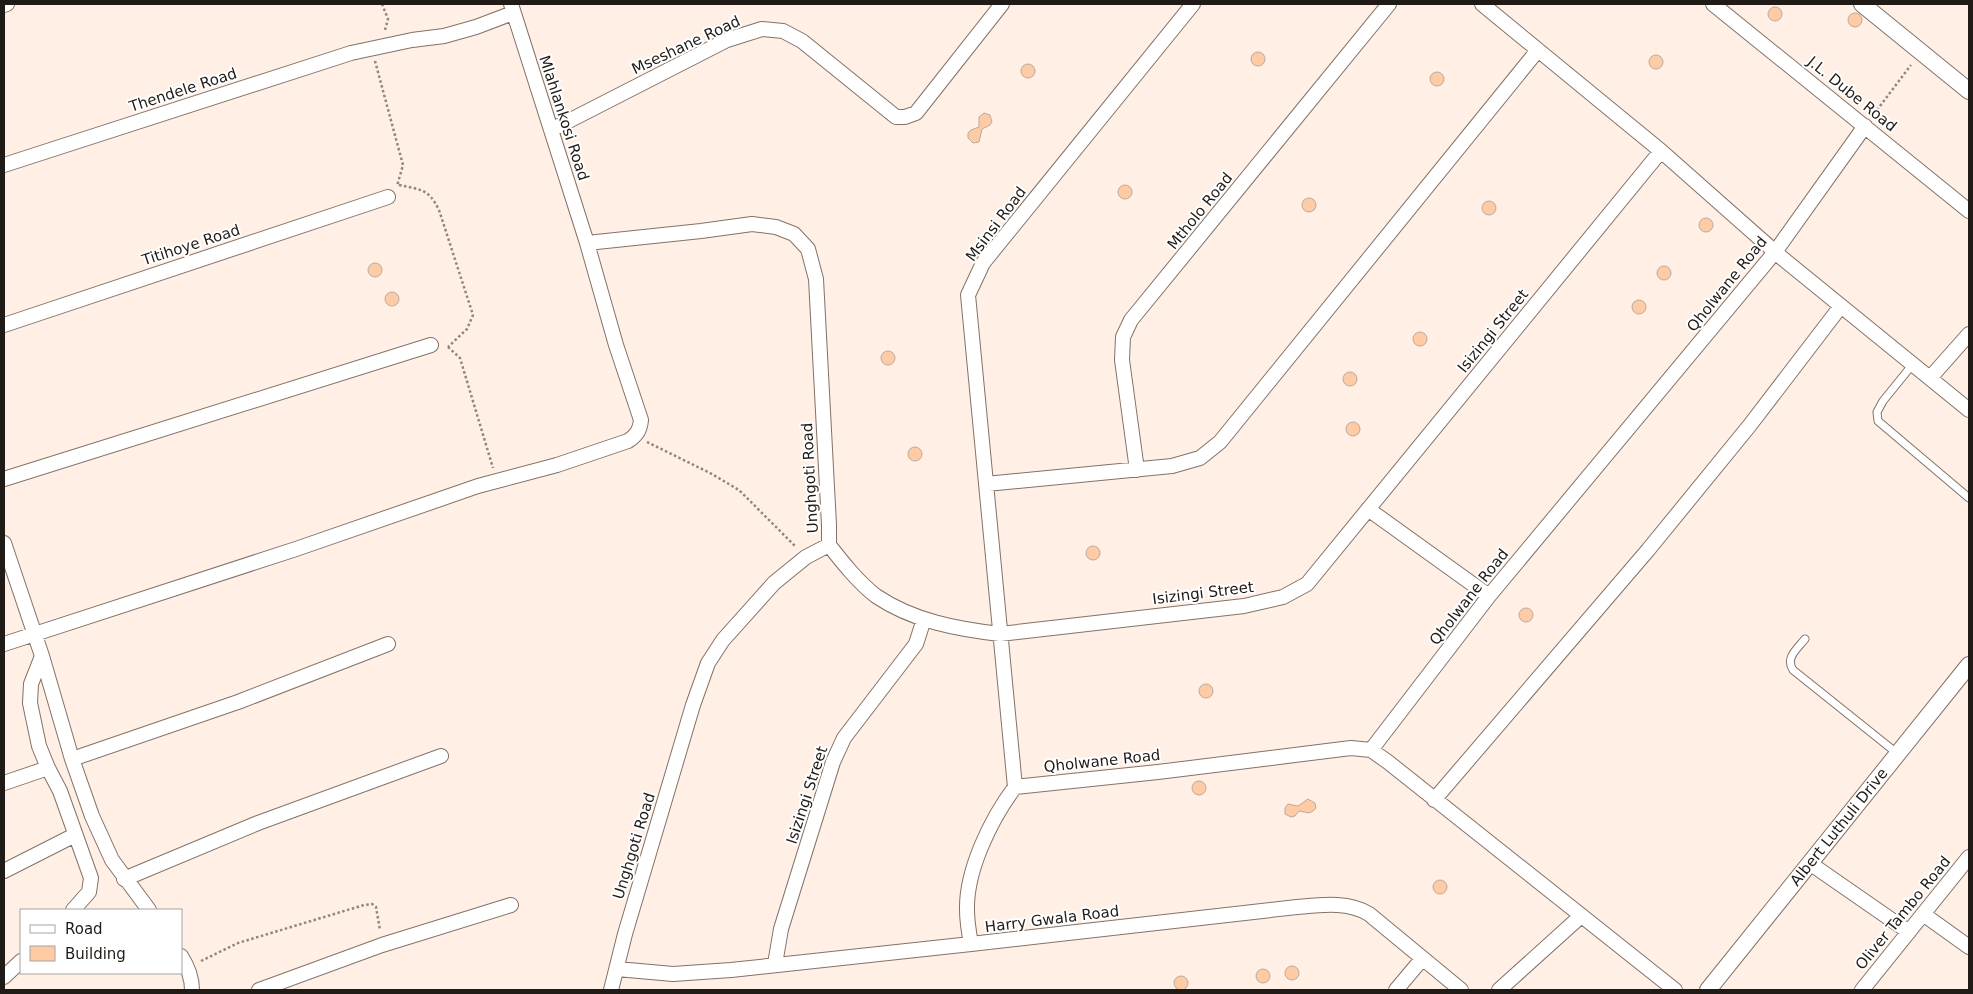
<svg xmlns="http://www.w3.org/2000/svg" width="1973" height="994" viewBox="0 0 1973 994" font-family="'DejaVu Sans',sans-serif">
	<rect width="100%" height="100%" fill="#ffefe4"/>
	<path fill="#fecba5" stroke="#b9aaa0" d="M1768 14a7 7 0 1 1 14 0a7 7 0 1 1-14 0Z
		M1848 20a7 7 0 1 1 14 0a7 7 0 1 1-14 0Z
		M1251 59a7 7 0 1 1 14 0a7 7 0 1 1-14 0Z
		M1649 62a7 7 0 1 1 14 0a7 7 0 1 1-14 0Z
		M1021 71a7 7 0 1 1 14 0a7 7 0 1 1-14 0Z
		M1430 79a7 7 0 1 1 14 0a7 7 0 1 1-14 0Z
		M 984,113 L 990,115 L 992,122 L 990,125 L 982,129 L 979,142 L 973,143 L 968,138 L 968,133 L 971,130 L 979,127 L 979,117 Z
		M1118 192a7 7 0 1 1 14 0a7 7 0 1 1-14 0Z
		M1302 205a7 7 0 1 1 14 0a7 7 0 1 1-14 0Z
		M1482 208a7 7 0 1 1 14 0a7 7 0 1 1-14 0Z
		M1699 225a7 7 0 1 1 14 0a7 7 0 1 1-14 0Z
		M368 270a7 7 0 1 1 14 0a7 7 0 1 1-14 0Z
		M1657 273a7 7 0 1 1 14 0a7 7 0 1 1-14 0Z
		M385 299a7 7 0 1 1 14 0a7 7 0 1 1-14 0Z
		M1632 307a7 7 0 1 1 14 0a7 7 0 1 1-14 0Z
		M1413 339a7 7 0 1 1 14 0a7 7 0 1 1-14 0Z
		M881 358a7 7 0 1 1 14 0a7 7 0 1 1-14 0Z
		M1343 379a7 7 0 1 1 14 0a7 7 0 1 1-14 0Z
		M1346 429a7 7 0 1 1 14 0a7 7 0 1 1-14 0Z
		M908 454a7 7 0 1 1 14 0a7 7 0 1 1-14 0Z
		M1086 553a7 7 0 1 1 14 0a7 7 0 1 1-14 0Z
		M1519 615a7 7 0 1 1 14 0a7 7 0 1 1-14 0Z
		M1199 691a7 7 0 1 1 14 0a7 7 0 1 1-14 0Z
		M1192 788a7 7 0 1 1 14 0a7 7 0 1 1-14 0Z
		M 1308,799 L 1315,803 L 1316,808 L 1313,811 L 1309,813 L 1299,811 L 1295,816 L 1291,817 L 1285,814 L 1285,808 L 1288,804 L 1298,806 Z
		M1433 887a7 7 0 1 1 14 0a7 7 0 1 1-14 0Z
		M1285 973a7 7 0 1 1 14 0a7 7 0 1 1-14 0Z
		M1256 976a7 7 0 1 1 14 0a7 7 0 1 1-14 0Z
		M1174 983a7 7 0 1 1 14 0a7 7 0 1 1-14 0Z"/>
	<g fill="none" stroke-linecap="round" stroke-linejoin="round">
		<defs>
			<path id="service" d="M 1913,364 L 1883,401 L 1877,412 L 1878,421 L 1969,498
				M 1805,639 C 1797,649 1785,658 1793,670 L 1898,754"/>
			<path id="minor" d="M 1482,4 L 1661,151 L 1782,258 L 1969,410
				M 1713,4 L 1969,211
				M 4,5 L 7,4
				M 551,130 L 727,40 L 762,29 L 783,31 L 802,41 L 896,117 L 905,117 L 916,113 L 1002,4
				M 4,165 L 351,53 L 412,40 L 444,36 L 476,27 L 513,13
				M 587,243 L 701,231 L 752,224 L 776,227 L 794,234 L 808,249 L 816,279 L 829,525 L 829,545
				M 4,325 L 388,197
				M 1930,378 L 1969,334
				M 1137,470 L 1122,360 L 1123,337 L 1131,320 L 1389,4
				M 4,479 L 431,345
				M 986,484 L 1172,466 L 1200,458 L 1220,442 L 1538,50
				M 1368,509 L 1489,596
				M 4,543 L 42,656 L 72,759 L 92,816 L 112,860 L 149,910
				M 829,545 C 843,563 858,582 876,596 C 913,621 957,629 1000,634 L 1244,606 L 1283,597 L 1307,584 L 1661,151
				M 4,644 L 296,549 L 478,486 L 557,465 L 628,441 C 637,435 640,430 641,420 L 616,345 L 587,243 L 511,4
				M 42,656 L 31,684 L 30,703 L 39,746 L 48,768 L 60,791 L 91,878 L 89,892 L 73,910
				M 1371,750 L 1489,596 L 1775,252 L 1865,126
				M 72,759 L 238,702 L 388,644
				M 4,783 L 48,768
				M 1015,787 L 968,295 L 983,263 L 1193,4
				M 1434,800 L 1648,550 L 1750,425 L 1841,306
				M 1811,864 L 1909,932
				M 4,871 L 75,835
				M 124,879 L 258,823 L 441,756
				M 1923,914 L 1969,947
				M 971,944 C 969,933 967,921 967,910 C 966,870 991,819 1015,787 L 1158,772 L 1351,748 L 1371,750 L 1388,762 L 1675,990
				M 181,956 C 188,967 192,977 192,990
				M 775,964 L 781,929 L 833,762 L 844,738 L 916,644 L 924,619
				M 617,969 L 673,974 L 731,970 L 971,944 L 1297,907 C 1320,905 1348,901 1369,914 L 1461,990
				M 4,977 L 21,961
				M 259,990 L 382,945 L 511,905
				M 611,990 L 625,934 L 693,705 L 708,663 L 723,640 L 774,583 L 806,557 L 829,545
				M 1396,990 L 1422,959
				M 1499,990 L 1581,916
				M 1862,990 L 1969,857"/>
			<g id="tertiary">
				<path d="M 1862,4 L 1969,91"/>
				<path id="s1" d="M 1708,990 L 1969,665"/>
			</g>
		</defs>
		<use href="#service" stroke="#81736a" stroke-width="9"/>
		<use href="#minor" stroke="#81736a" stroke-width="16"/>
		<use href="#tertiary" stroke="#81736a" stroke-width="18"/>
		<path stroke="#91867f" stroke-width="2.5" stroke-dasharray="2.5 2.5" stroke-linecap="butt" d="M 382,4 L 388,19 L 385,30
			M 375,61 L 403,165 L 397,186
			M 1874,114 L 1911,65
			M 399,185 C 421,190 428,188 439,210 L 473,315 L 467,329 L 448,347
			M 448,347 L 460,358 L 493,468
			M 647,442 L 710,473 L 739,490 L 796,547
			M 201,961 L 238,943 L 364,905 L 372,904 L 376,907 L 380,930"/>
		<use href="#service" stroke="#fff" stroke-width="7"/>
		<use href="#minor" stroke="#fff" stroke-width="14"/>
		<use href="#tertiary" stroke="#fff" stroke-width="16"/>
	</g>
	<g text-anchor="middle" stroke-width="4" stroke-linejoin="round" paint-order="stroke">
		<g font-size="15" fill="#201b17" stroke="#fff">
			<text transform="translate(686 45) rotate(-25)" y="5">Mseshane Road</text>
			<text transform="translate(183 90) rotate(-18)" y="5">Thendele Road</text>
			<text transform="translate(1852 94) rotate(39)" y="5">J.L. Dube Road</text>
			<text transform="translate(564 118) rotate(72)" y="5">Mlahlankosi Road</text>
			<text transform="translate(1200 211) rotate(-51)" y="5">Mtholo Road</text>
			<text transform="translate(996 224) rotate(-53)" y="5">Msinsi Road</text>
			<text transform="translate(191 245) rotate(-18)" y="5">Titihoye Road</text>
			<text transform="translate(1727 284) rotate(-51)" y="5">Qholwane Road</text>
			<text transform="translate(1493 331) rotate(-51)" y="5">Isizingi Street</text>
			<text transform="translate(810 478) rotate(-93)" y="5">Unghgoti Road</text>
			<text transform="translate(1203 593) rotate(-7)" y="5">Isizingi Street</text>
			<text transform="translate(1469 597) rotate(-52)" y="5">Qholwane Road</text>
			<text transform="translate(1102 761) rotate(-6)" y="5">Qholwane Road</text>
			<text transform="translate(807 795) rotate(-72)" y="5">Isizingi Street</text>
			<text dy="5" stroke="none"><textPath href="#s1" startOffset="209">Albert Luthuli Drive</textPath></text>
			<text transform="translate(634 846) rotate(-73)" y="5">Unghgoti Road</text>
			<text transform="translate(1903 913) rotate(-51)" y="5">Oliver Tambo Road</text>
			<text transform="translate(1052 919) rotate(-7)" y="5">Harry Gwala Road</text>
		</g>
	</g>
	<rect width="1973" height="994" fill="none" stroke="#201b17" stroke-width="10"/>
	<rect x="20" y="909" width="162" height="65" fill="#ffffff" stroke="#a6a4a2"/>
	<rect x="30" y="925" width="25" height="8" fill="#ffffff" stroke="#a6a4a2"/>
	<text x="65" y="934" font-size="15" fill="#201b17">Road</text>
	<rect x="30" y="946" width="25" height="15" fill="#fecba5" stroke="#a6a4a2"/>
	<text x="65" y="959" font-size="15" fill="#201b17">Building</text>
</svg>
